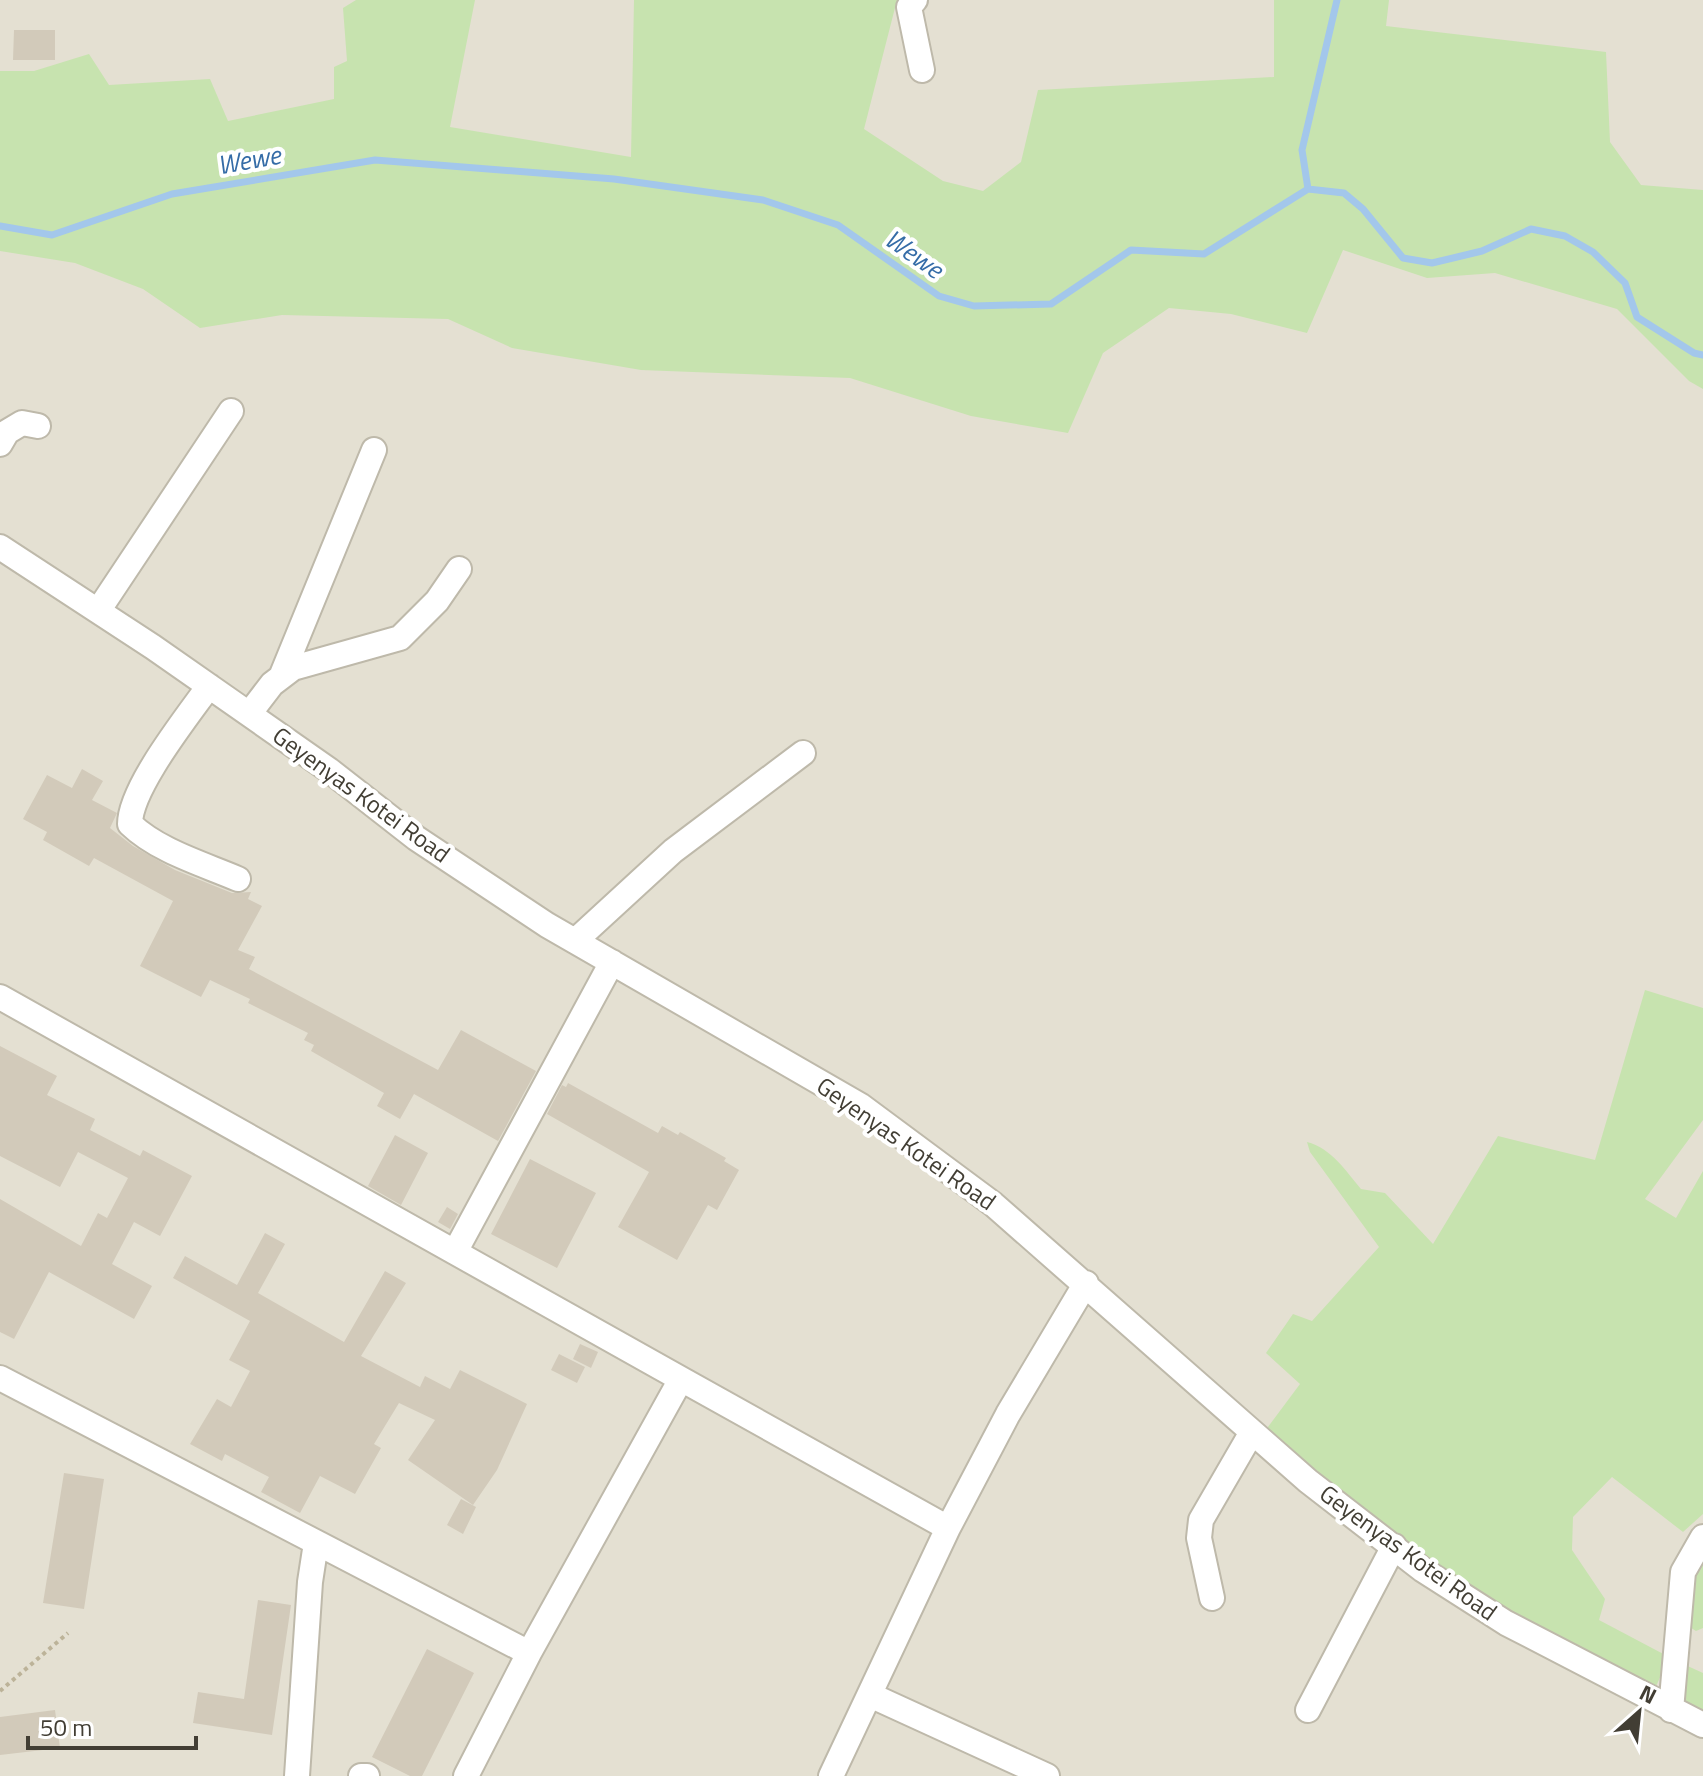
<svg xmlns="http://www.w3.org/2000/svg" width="1703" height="1776" viewBox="0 0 1703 1776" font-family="'Titillium Web',sans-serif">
	<rect width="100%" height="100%" fill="#f1eee4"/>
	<path fill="#e4e0d2" d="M 0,0 L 1703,0 L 1703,1776 L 0,1776 Z"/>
	<path fill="#c7e3af" d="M 356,0 L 475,0 L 450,127 L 631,157 L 634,0 L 897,0 L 864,129 L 943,181 L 983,191 L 1021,162 L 1038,90 L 1274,77 L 1274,0 L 1389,0 L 1386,26 L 1606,52 L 1610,142 L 1641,185 L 1703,190 L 1703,389 L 1689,381 L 1617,309 L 1495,273 L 1427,278 L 1343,250 L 1307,333 L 1231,314 L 1169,308 L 1103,353 L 1068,433 L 971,416 L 850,378 L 641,370 L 512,348 L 448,319 L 282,315 L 200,328 L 143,289 L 75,263 L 0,251 L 0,71 L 34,71 L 89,54 L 109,85 L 210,79 L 228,121 L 334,99 L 334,67 L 347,61 L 343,8 Z
		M 1645,990 L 1703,1008 L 1703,1120 L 1645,1199 L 1676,1218 L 1703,1171 L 1703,1514 L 1683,1532 L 1612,1477 L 1573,1517 L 1572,1550 L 1605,1599 L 1599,1620 L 1669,1657 L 1654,1691 C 1585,1655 1517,1620 1452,1578 C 1385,1534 1325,1483 1265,1431 L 1300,1384 L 1266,1353 L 1293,1314 L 1312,1321 L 1379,1247 L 1310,1152 L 1307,1142 C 1331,1148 1346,1171 1361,1189 L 1385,1193 L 1433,1244 L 1498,1136 L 1595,1160 Z
		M 1703,1542 L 1703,1628 L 1696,1631 L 1688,1626 L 1694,1557 Z
		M 1681,1663 L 1703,1673 L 1703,1711 L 1685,1702 L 1680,1684 Z"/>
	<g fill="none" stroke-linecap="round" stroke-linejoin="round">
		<path stroke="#a3c7eb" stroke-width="7" d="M 1308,189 L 1302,150 L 1337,0
			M 0,226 L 52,235 L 172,194 L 375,160 L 614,179 L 763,200 L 838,225 L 939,296 L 974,306 L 1051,304 L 1131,250 L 1204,254 L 1308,189 L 1344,193 L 1363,209 L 1403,258 L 1432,263 L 1482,251 L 1531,229 L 1565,236 L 1593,252 L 1625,283 L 1637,317 L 1694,353 L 1703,355"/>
	</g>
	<path fill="#d2caba" d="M 14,30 L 55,30 L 55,60 L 13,60 Z
		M 82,769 L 103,781 L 92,800 L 117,813 L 110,828 L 133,846 L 175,870 L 232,893 L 251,892 L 248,899 L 262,906 L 238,950 L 255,957 L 249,969 L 438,1070 L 461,1030 L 536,1071 L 498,1141 L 414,1094 L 400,1119 L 377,1106 L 384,1093 L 311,1051 L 314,1045 L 304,1040 L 308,1033 L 248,1003 L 250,999 L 210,980 L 201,997 L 140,966 L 173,901 L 94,858 L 89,866 L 43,840 L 47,832 L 23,819 L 47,775 L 72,788 Z
		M 0,1046 L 57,1076 L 47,1095 L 95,1119 L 90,1130 L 140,1156 L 143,1150 L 192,1176 L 160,1236 L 134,1222 L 112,1264 L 152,1286 L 134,1319 L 49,1272 L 14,1339 L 0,1332 L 0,1199 L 81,1246 L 98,1213 L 107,1218 L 128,1178 L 78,1152 L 60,1187 L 0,1156 Z
		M 568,1083 L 658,1133 L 662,1126 L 678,1135 L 680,1132 L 726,1158 L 724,1161 L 739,1170 L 717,1210 L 708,1205 L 677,1260 L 618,1227 L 649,1172 L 547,1114 L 562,1085 L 566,1087 Z
		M 395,1135 L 428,1153 L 401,1205 L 368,1186 Z
		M 530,1159 L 596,1193 L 557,1268 L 491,1234 Z
		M 447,1207 L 458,1214 L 450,1229 L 438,1222 Z
		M 265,1233 L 285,1244 L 258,1293 L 344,1342 L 385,1271 L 406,1283 L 361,1356 L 420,1387 L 425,1376 L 450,1389 L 460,1370 L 527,1404 L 497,1470 L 473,1505 L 408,1460 L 435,1420 L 399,1403 L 374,1444 L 381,1448 L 355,1494 L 320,1476 L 300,1513 L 261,1492 L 269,1477 L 225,1454 L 222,1461 L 190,1444 L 217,1399 L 231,1407 L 250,1371 L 229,1360 L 250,1321 L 173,1278 L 185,1256 L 237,1285 Z
		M 580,1344 L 598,1352 L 591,1368 L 573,1359 Z
		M 559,1354 L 585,1367 L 577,1383 L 551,1370 Z
		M 64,1473 L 104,1479 L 84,1609 L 43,1603 Z
		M 461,1499 L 476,1507 L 463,1534 L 447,1525 Z
		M 258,1600 L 291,1605 L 272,1735 L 193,1723 L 198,1692 L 244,1699 Z
		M 427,1649 L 474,1673 L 422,1776 L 410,1776 L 372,1757 Z
		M 55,1710 L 60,1748 L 0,1755 L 0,1717 Z"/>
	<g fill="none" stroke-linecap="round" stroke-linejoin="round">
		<defs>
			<path id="minor" d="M 915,0 L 909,7 L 922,70
				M 0,444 L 7,432 L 22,423 L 38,426
				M 0,547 L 153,647 L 329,770 L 416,838 L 547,925 L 861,1106 L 993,1204 L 1308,1481 L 1423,1570 L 1506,1623 L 1703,1725
				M 98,611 L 231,411
				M 281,677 L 374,450
				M 209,686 C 187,717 130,788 130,824 C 158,851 203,864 238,879
				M 249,714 L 272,684 L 293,668 L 400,638 L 437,601 L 459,569
				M 575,941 L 673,851 L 803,753
				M 0,997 L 681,1379
				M 455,1252 L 612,962
				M 0,1378 L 529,1653
				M 1212,1598 L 1199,1538 L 1201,1520 L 1252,1432
				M 870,1695 L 1047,1776
				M 1308,1710 L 1394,1546
				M 1671,1710 L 1683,1572 L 1703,1537
				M 297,1776 L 310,1582 L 316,1543
				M 361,1776 L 367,1776
				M 466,1776 L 529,1653 L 681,1379 L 948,1528
				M 831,1776 L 948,1528 L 1008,1414 L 1086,1283"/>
		</defs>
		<use href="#minor" stroke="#beb9aa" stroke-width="28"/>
		<path stroke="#bcb399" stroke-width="4" stroke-dasharray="4 4" stroke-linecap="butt" d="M 0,1691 L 68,1633"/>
		<use href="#minor" stroke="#fff" stroke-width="24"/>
	</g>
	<g text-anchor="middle" stroke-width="8" stroke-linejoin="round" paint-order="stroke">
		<g font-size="24" fill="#423e34" stroke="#fff">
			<text transform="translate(361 795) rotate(36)" y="8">Geyenyas Kotei Road</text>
			<text transform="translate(906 1144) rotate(35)" y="8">Geyenyas Kotei Road</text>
			<text transform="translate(1408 1553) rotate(36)" y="8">Geyenyas Kotei Road</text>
		</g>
		<g font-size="26" font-style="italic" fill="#356ca7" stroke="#fff">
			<text transform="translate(249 160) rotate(-10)" y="9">Wewe</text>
			<text transform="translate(914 254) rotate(35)" y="9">Wewe</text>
		</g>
	</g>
	<g transform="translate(1639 1712) rotate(27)" stroke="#ffffff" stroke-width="6" paint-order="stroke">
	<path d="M0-6L14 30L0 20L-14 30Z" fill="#423e34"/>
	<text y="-12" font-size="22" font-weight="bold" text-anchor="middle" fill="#423e34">N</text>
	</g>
	<path d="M28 1736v12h168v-12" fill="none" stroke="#423e34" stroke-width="4"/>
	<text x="40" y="1736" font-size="24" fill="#423e34" stroke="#ffffff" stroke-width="6" paint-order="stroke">50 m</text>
</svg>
